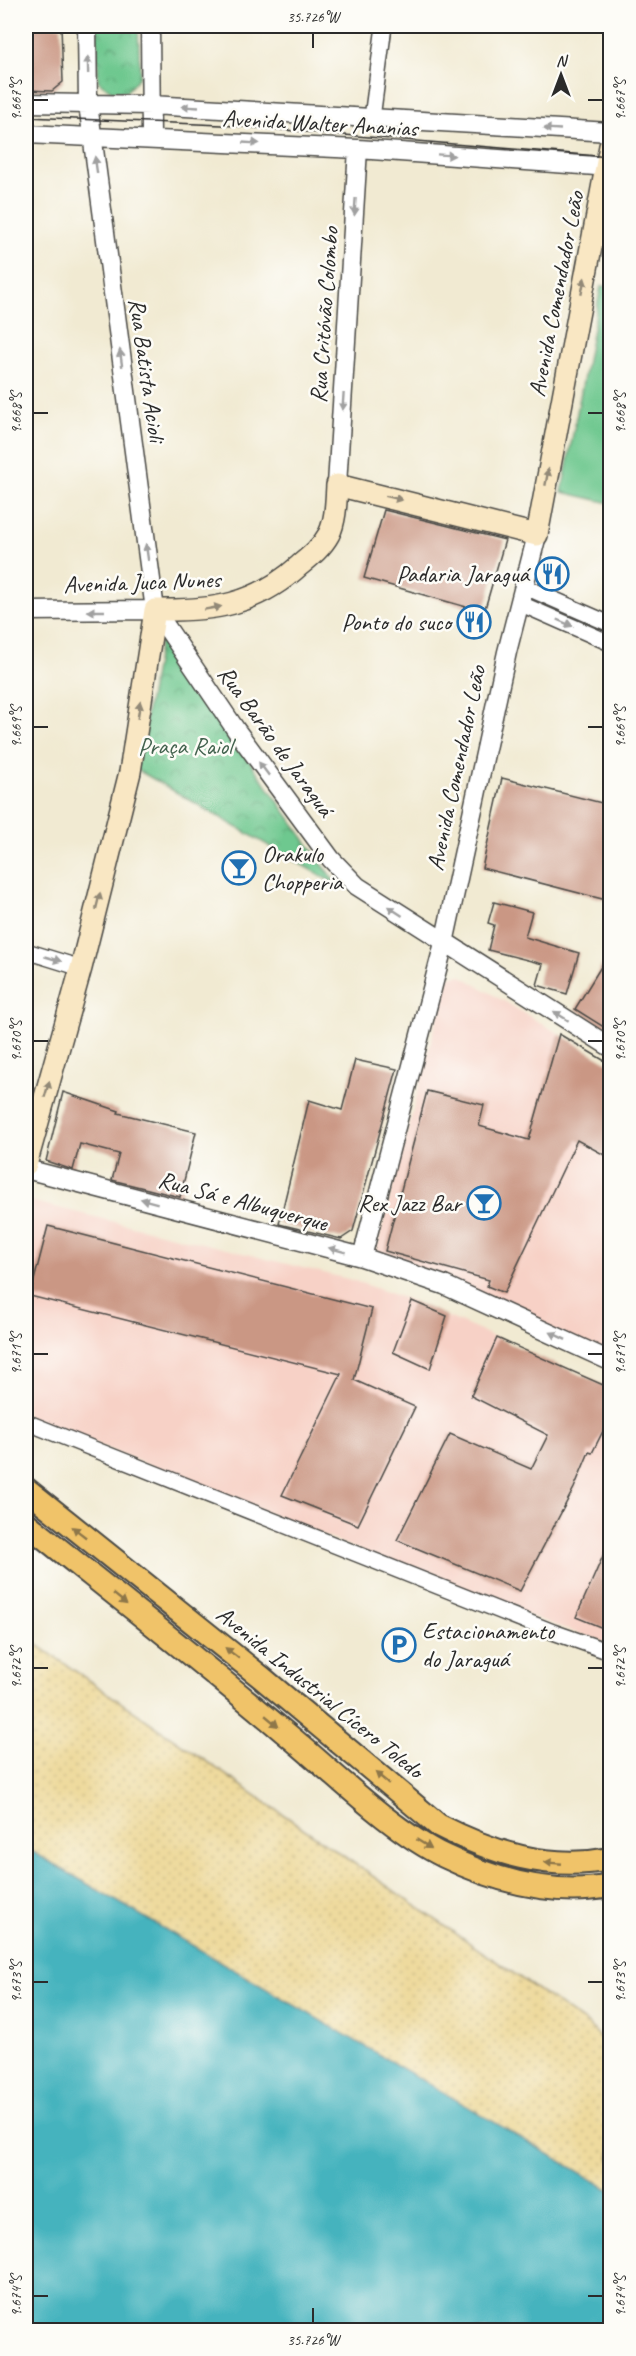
<svg xmlns="http://www.w3.org/2000/svg" width="636" height="2356" viewBox="0 0 636 2356" font-family="Caveat,sans-serif">
	<defs>
		<pattern id="sand-dots" width="8" height="8" patternUnits="userSpaceOnUse" patternTransform="scale(1.5)"><rect width="8" height="8" fill="#eeda9e"/><path d="M2 2h.1M6 6h.1" fill="none" stroke="#cb8" stroke-width="1.8" stroke-linecap="round"/></pattern>
		<pattern id="park-crowns" width="20" height="18" patternUnits="userSpaceOnUse" patternTransform="scale(1.5)"><rect width="20" height="18" fill="#6ec88f"/><path d="M2 6a3 3 0 1 1 6 0M12 15a3 3 0 1 1 6 0" fill="none" stroke="#5ba375"/></pattern>
	</defs>
	<rect width="100%" height="100%" fill="#fdfcf7"/>
	<filter id="ink" filterUnits="userSpaceOnUse"><feTurbulence type="fractalNoise" baseFrequency=".0167" numOctaves="2"/><feDisplacementMap in="SourceGraphic" scale="12" xChannelSelector="R" yChannelSelector="G"/><feConvolveMatrix kernelMatrix="1 2 1 2 8 2 1 2 1" color-interpolation-filters="sRGB"/></filter>
	<filter id="wash" filterUnits="userSpaceOnUse"><feTurbulence type="fractalNoise" baseFrequency=".008" numOctaves="4" result="noise"/><feDisplacementMap in="SourceGraphic" scale="24" xChannelSelector="R" yChannelSelector="G"/><feGaussianBlur stdDeviation="1.35" result="paint"/><feColorMatrix in="noise" values="0 0 0 0 0 0 0 0 0 0 0 0 0 0 0 0 0 1.4 0 .05"/><feComposite in="paint" operator="in"/></filter>
	<g filter="url(#wash)">
		<rect width="100%" height="100%" fill="#f1ead2"/>
		<path fill="#f7d1c6" d="M 460,975 L 610,1064 L 610,1359 L 374,1258 L 448,977 Z
			M 26,1200 L 352,1280 L 412,1301 L 610,1388 L 610,1645 L 458,1590 L 26,1416 Z"/>
		<path fill="url(#sand-dots)" stroke="#8c8264" stroke-width="1.5" d="M 26,1637 L 590,2026 L 610,2049 L 610,2190 L 26,1848 Z"/>
		<path fill="url(#park-crowns)" stroke="#4c7a5d" stroke-width="1.5" d="M 97,26 L 138,26 L 140,76 L 126,92 L 111,91 L 98,81 Z
			M 161,636 L 337,885 L 136,769 Z"/>
		<path fill="#6ec88f" stroke="#4c7a5d" stroke-width="1.5" d="M 601,286 L 610,287 L 610,503 L 562,492 Z"/>
		<path fill="#44b3be" stroke="#386f74" stroke-width="1.5" d="M 26,1848 L 610,2190 L 610,2330 L 26,2330 Z"/>
		<g id="blocks">
			<path fill="#ca9784" d="M 26,26 L 61,26 L 63,82 L 52,91 L 26,90 Z
				M 384,510 L 505,540 L 484,612 L 364,578 Z
				M 502,778 L 610,805 L 610,901 L 482,868 Z
				M 494,902 L 532,912 L 525,937 L 579,953 L 567,994 L 537,985 L 543,964 L 488,950 L 494,925 L 488,923 Z
				M 610,952 L 610,1031 L 575,1009 Z
				M 559,1034 L 610,1064 L 610,1158 L 577,1140 L 504,1293 L 487,1286 L 489,1280 L 385,1251 L 427,1091 L 484,1105 L 479,1126 L 529,1140 Z
				M 355,1060 L 397,1069 L 353,1231 L 341,1239 L 279,1224 L 309,1100 L 342,1110 Z
				M 63,1092 L 119,1111 L 118,1113 L 196,1132 L 180,1197 L 112,1180 L 119,1154 L 80,1144 L 73,1170 L 46,1161 Z
				M 48,1226 L 372,1309 L 354,1380 L 415,1407 L 358,1525 L 282,1495 L 341,1374 L 30,1296 Z
				M 412,1301 L 447,1316 L 430,1369 L 393,1352 Z
				M 497,1338 L 610,1388 L 610,1417 L 592,1453 L 589,1452 L 574,1488 L 520,1591 L 397,1540 L 450,1434 L 531,1469 L 548,1435 L 471,1396 Z
				M 610,1540 L 610,1631 L 576,1617 Z"/>
		</g>
	</g>
	<g filter="url(#ink)">
		<use href="#blocks" fill-opacity="0" stroke="#494844" stroke-width="1.5"/>
		<g fill="none" stroke-linecap="round" stroke-linejoin="round">
			<defs>
				<path id="minor" d="M 372,118 L 384,26
					M 523,586 L 610,624
					M 519,603 L 610,643
					M 26,951 L 81,968
					M 26,1422 L 553,1632 L 610,1652"/>
				<path id="tertiary" d="M 87,26 L 88,104 L 155,610 L 236,730 L 331,859 L 357,886 L 610,1047
					M 150,26 L 151,138
					M 26,103 L 151,105 L 610,132
					M 26,134 L 358,149 L 610,167
					M 337,485 L 358,149
					M 26,611 L 155,610
					M 26,1169 L 362,1257 L 444,1285 L 610,1361
					M 362,1257 L 444,943 L 507,652 L 537,535"/>
				<path id="secondary" d="M 26,1165 L 81,968 L 130,772 L 155,610 C 213,611 255,606 300,565 C 311,556 322,547 329,534 C 336,520 336,501 337,485 L 537,535 L 610,146"/>
				<path id="primary" d="M 26,1489 L 261,1677 L 438,1825 C 493,1853 548,1871 610,1859
					M 26,1523 C 112,1592 199,1660 283,1731 C 331,1770 390,1830 444,1856 C 496,1881 553,1897 610,1886"/>
			</defs>
			<use href="#minor" stroke="#494844" stroke-width="18"/>
			<use href="#tertiary" stroke="#494844" stroke-width="21"/>
			<use href="#secondary" stroke="#494844" stroke-width="24"/>
			<use href="#primary" stroke="#494844" stroke-width="26"/>
			<use href="#minor" stroke="#fff" stroke-width="15"/>
			<use href="#tertiary" stroke="#fff" stroke-width="18"/>
			<use href="#secondary" stroke="#f9e7c3" stroke-width="21"/>
			<use href="#primary" stroke="#f0c369" stroke-width="22"/>
			<path stroke="#2b2b2b" stroke-width="1.5" d="M 26,117 L 222,125 L 610,157"/>
		</g>
		<defs><path id="oneway-solid" d="M-6-.8H1V-3.2L6.5 0L1 3.2V.8H-6Z" transform="scale(1.5)"/></defs>
		<g fill="#a0a0a0">
			<use href="#oneway-solid" transform="translate(88 65) rotate(-91)"/>
			<use href="#oneway-solid" transform="translate(190 107) rotate(-177)"/>
			<use href="#oneway-solid" transform="translate(552 129) rotate(-177)"/>
			<use href="#oneway-solid" transform="translate(251 143) rotate(3)"/>
			<use href="#oneway-solid" transform="translate(446 155) rotate(4)"/>
			<use href="#oneway-solid" transform="translate(96 165) rotate(-98)"/>
			<use href="#oneway-solid" transform="translate(355 207) rotate(94)"/>
			<use href="#oneway-solid" transform="translate(121 358) rotate(-98)"/>
			<use href="#oneway-solid" transform="translate(343 402) rotate(94)"/>
			<use href="#oneway-solid" transform="translate(147 552) rotate(-98)"/>
			<use href="#oneway-solid" transform="translate(96 611) rotate(180)"/>
			<use href="#oneway-solid" transform="translate(565 623) rotate(23)"/>
			<use href="#oneway-solid" transform="translate(264 769) rotate(-127)"/>
			<use href="#oneway-solid" transform="translate(395 911) rotate(-147)"/>
			<use href="#oneway-solid" transform="translate(53 959) rotate(17)"/>
			<use href="#oneway-solid" transform="translate(561 1016) rotate(-148)"/>
			<use href="#oneway-solid" transform="translate(149 1201) rotate(-165)"/>
			<use href="#oneway-solid" transform="translate(337 1250) rotate(-165)"/>
			<use href="#oneway-solid" transform="translate(558 1336) rotate(-154)"/>
		</g>
		<g fill="#928977">
			<use href="#oneway-solid" transform="translate(583 286) rotate(-79)"/>
			<use href="#oneway-solid" transform="translate(547 477) rotate(-79)"/>
			<use href="#oneway-solid" transform="translate(394 498) rotate(14)"/>
			<use href="#oneway-solid" transform="translate(213 608) rotate(-10)"/>
			<use href="#oneway-solid" transform="translate(139 710) rotate(-81)"/>
			<use href="#oneway-solid" transform="translate(98 901) rotate(-76)"/>
			<use href="#oneway-solid" transform="translate(47 1089) rotate(-74)"/>
		</g>
		<g fill="#8e774a">
			<use href="#oneway-solid" transform="translate(79 1532) rotate(-142)"/>
			<use href="#oneway-solid" transform="translate(120 1599) rotate(39)"/>
			<use href="#oneway-solid" transform="translate(232 1653) rotate(-142)"/>
			<use href="#oneway-solid" transform="translate(272 1721) rotate(40)"/>
			<use href="#oneway-solid" transform="translate(382 1778) rotate(-140)"/>
			<use href="#oneway-solid" transform="translate(424 1844) rotate(32)"/>
			<use href="#oneway-solid" transform="translate(553 1863) rotate(-175)"/>
		</g>
	</g>
	<path fill="none" stroke="#2b2b2b" stroke-width="2" d="M 313,33 L 313,48M 33,100 L 48,100M 588,100 L 603,100M 33,413 L 48,413M 588,413 L 603,413M 33,727 L 48,727M 588,727 L 603,727M 33,1041 L 48,1041M 588,1041 L 603,1041M 33,1354 L 48,1354M 588,1354 L 603,1354M 33,1668 L 48,1668M 588,1668 L 603,1668M 33,1982 L 48,1982M 588,1982 L 603,1982M 33,2296 L 48,2296M 588,2296 L 603,2296M 313,2308 L 313,2323"/>
	<defs>
		<symbol id="restaurant-ring" viewBox="-11 -11 22 22"><circle r="9.5" fill="#fdfcf7" stroke="#1f6fb2" stroke-width="1.5"/><path d="M-5-6h1v4h1v-4h1v4h1v-4h1v5L-1.5 .5V6h-2V.5L-5-1ZM5-6V6H3V1.5H1.5Q1.5-4 5-6Z" fill="#1f6fb2"/></symbol>
		<symbol id="bar-ring" viewBox="-11 -11 22 22"><circle r="9.5" fill="#fdfcf7" stroke="#1f6fb2" stroke-width="1.5"/><path d="M-6-5H6L.8 .8V4.5H3.5V6h-7V4.5H-.8V.8Z" fill="#1f6fb2"/></symbol>
		<symbol id="parking-ring" viewBox="-11 -11 22 22"><circle r="9.5" fill="#fdfcf7" stroke="#1f6fb2" stroke-width="1.5"/><path d="M-3.5-5.5H1a3.5 3.5 0 0 1 0 7H-1V5.5H-3.5ZM-1-3.4V-.6H.8a1.4 1.4 0 0 0 0-2.8Z" fill="#1f6fb2"/></symbol>
	</defs>
	<g fill-rule="evenodd">
		<use href="#restaurant-ring" x="533" y="555" width="38" height="38"/>
		<use href="#restaurant-ring" x="455" y="603" width="38" height="38"/>
		<use href="#bar-ring" x="220" y="849" width="38" height="38"/>
		<use href="#bar-ring" x="465" y="1184" width="38" height="38"/>
		<use href="#parking-ring" x="380" y="1626" width="38" height="38"/>
	</g>
	<g text-anchor="middle" stroke-width="5" stroke-linejoin="round" paint-order="stroke">
		<g font-size="24" fill="#2b2b2b" stroke="#fdfcf7">
			<text transform="translate(320 123) rotate(3)" y="8">Avenida Walter Ananias</text>
			<text transform="translate(556 294) rotate(-79)" y="8">Avenida Comendador Leão</text>
			<text transform="translate(324 315) rotate(-86)" y="8">Rua Critóvão Colombo</text>
			<text transform="translate(147 370) rotate(82)" y="8">Rua Batista Acioli</text>
			<text transform="translate(142 582) rotate(-2)" y="8">Avenida Juca Nunes</text>
			<text transform="translate(276 741) rotate(54)" y="8">Rua Barão de Jaraguá</text>
			<text transform="translate(456 768) rotate(-78)" y="8">Avenida Comendador Leão</text>
			<text transform="translate(243 1201) rotate(15)" y="8">Rua Sá e Albuquerque</text>
			<text transform="translate(320 1692) rotate(39)" y="8">Avenida Industrial Cícero Toledo</text>
		</g>
		<g font-size="24" fill="#2b2b2b" stroke="#fdfcf7" text-anchor="end">
			<text x="529" y="582">Padaria Jaraguá</text>
			<text x="451" y="630">Ponto do suco</text>
			<text x="262" y="862" text-anchor="start">Orakulo<tspan x="262" dy="28">Chopperia</tspan></text>
			<text x="461" y="1211">Rex Jazz Bar</text>
			<text x="422" y="1639" text-anchor="start">Estacionamento<tspan x="422" dy="28">do Jaraguá</tspan></text>
		</g>
		<g font-size="24" fill="#42624e" stroke="#fdfcf7">
			<text x="185" y="754">Praça Raiol</text>
		</g>
	</g>
	<rect width="636" height="2356" fill="none" stroke="#fdfcf7" stroke-width="66"/>
	<g transform="translate(561 75)" stroke="#fdfcf7" stroke-width="4.5" paint-order="stroke">
	<path d="M0-4.5L10 22L0 15L-10 22Z" fill="#2b2b2b"/>
	<text y="-9" font-size="16" font-weight="bold" text-anchor="middle" fill="#2b2b2b">N</text>
	</g>
	<rect x="33" y="33" width="570" height="2290" fill="none" stroke="#2b2b2b" stroke-width="2"/>
	<g font-size="15" text-anchor="middle" fill="#2b2b2b">
		<text x="313" y="22">35.726°W</text>
		<text transform="translate(16 100) rotate(-90)" y="5">9.667°S</text>
		<text transform="translate(620 100) rotate(-90)" y="5">9.667°S</text>
		<text transform="translate(16 413) rotate(-90)" y="5">9.668°S</text>
		<text transform="translate(620 413) rotate(-90)" y="5">9.668°S</text>
		<text transform="translate(16 727) rotate(-90)" y="5">9.669°S</text>
		<text transform="translate(620 727) rotate(-90)" y="5">9.669°S</text>
		<text transform="translate(16 1041) rotate(-90)" y="5">9.670°S</text>
		<text transform="translate(620 1041) rotate(-90)" y="5">9.670°S</text>
		<text transform="translate(16 1354) rotate(-90)" y="5">9.671°S</text>
		<text transform="translate(620 1354) rotate(-90)" y="5">9.671°S</text>
		<text transform="translate(16 1668) rotate(-90)" y="5">9.672°S</text>
		<text transform="translate(620 1668) rotate(-90)" y="5">9.672°S</text>
		<text transform="translate(16 1982) rotate(-90)" y="5">9.673°S</text>
		<text transform="translate(620 1982) rotate(-90)" y="5">9.673°S</text>
		<text transform="translate(16 2296) rotate(-90)" y="5">9.674°S</text>
		<text transform="translate(620 2296) rotate(-90)" y="5">9.674°S</text>
		<text x="313" y="2345">35.726°W</text>
	</g>
</svg>
